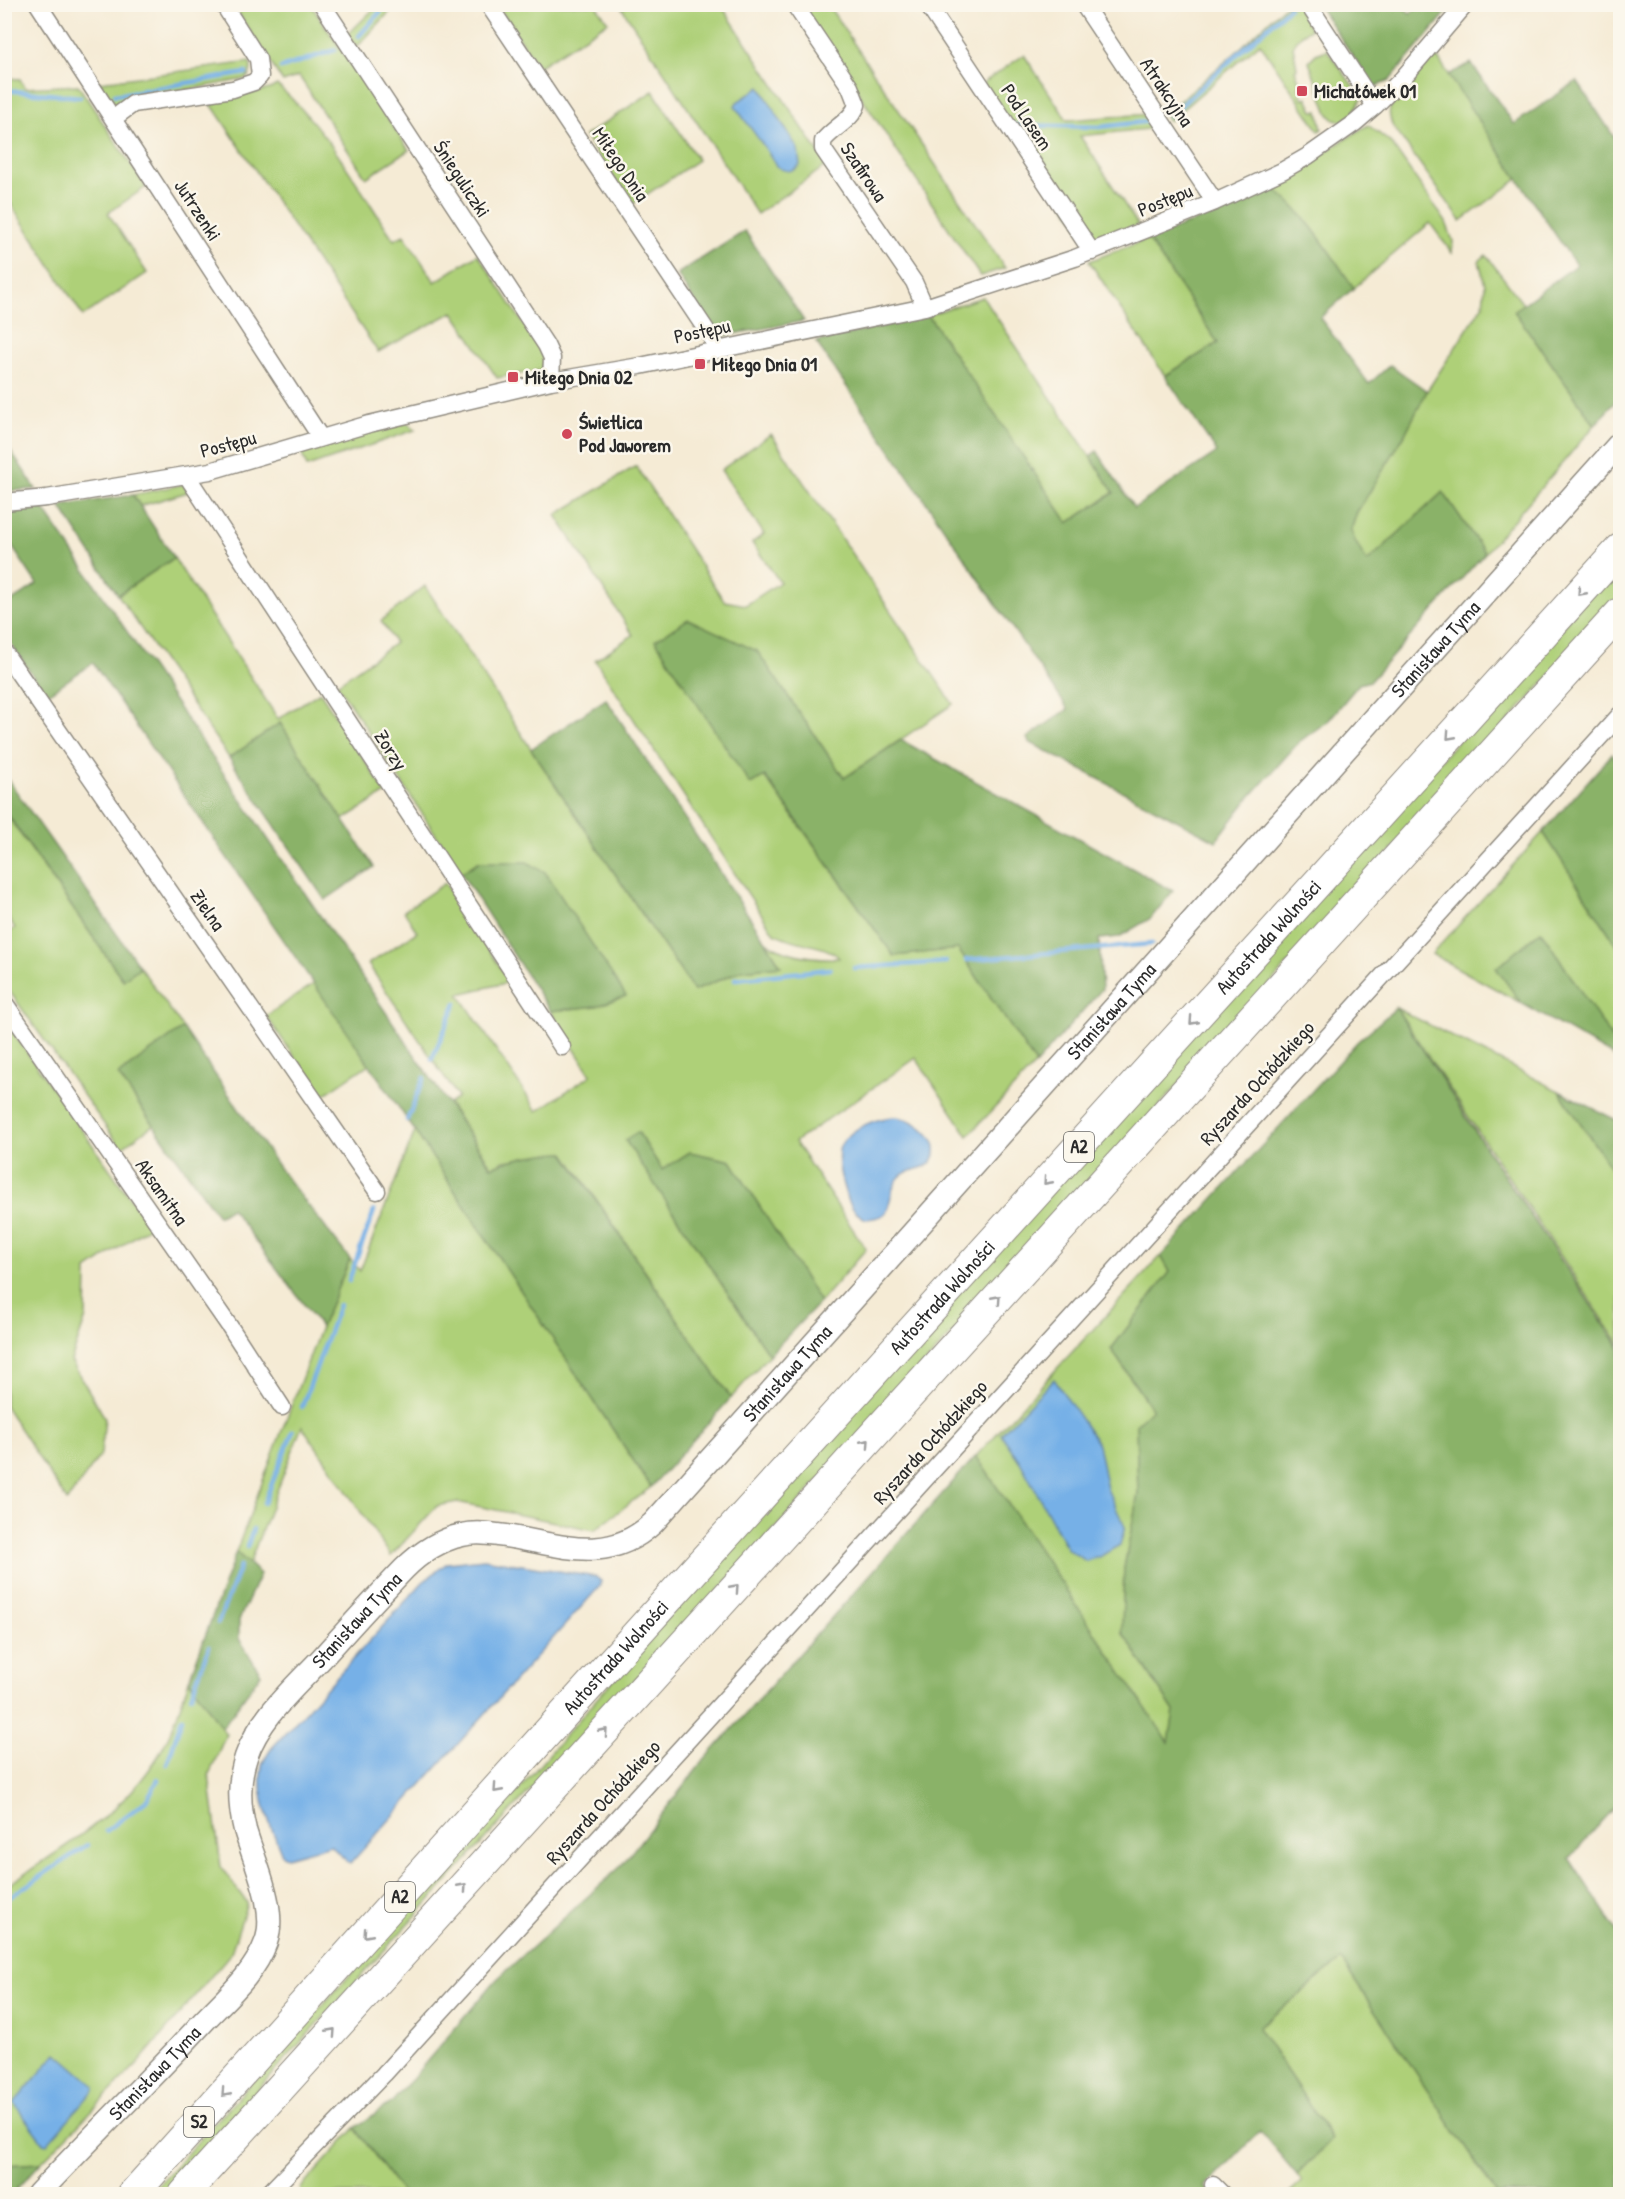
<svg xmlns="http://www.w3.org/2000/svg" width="1625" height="2199" viewBox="0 0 1625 2199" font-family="'Patrick Hand',sans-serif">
	<rect width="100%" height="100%" fill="#fbf7ec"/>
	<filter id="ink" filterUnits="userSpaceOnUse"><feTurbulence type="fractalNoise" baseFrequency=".0167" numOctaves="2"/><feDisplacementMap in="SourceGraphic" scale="12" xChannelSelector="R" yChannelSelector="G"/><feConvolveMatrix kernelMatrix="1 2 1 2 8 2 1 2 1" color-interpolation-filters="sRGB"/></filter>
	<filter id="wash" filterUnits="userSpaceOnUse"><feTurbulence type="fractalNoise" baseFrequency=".008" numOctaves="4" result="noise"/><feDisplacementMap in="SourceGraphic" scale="24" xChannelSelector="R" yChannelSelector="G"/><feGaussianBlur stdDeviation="1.35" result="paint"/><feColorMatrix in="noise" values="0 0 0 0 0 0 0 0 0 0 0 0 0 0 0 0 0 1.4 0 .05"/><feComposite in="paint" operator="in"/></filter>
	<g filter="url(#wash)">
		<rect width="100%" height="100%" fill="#f5ebd5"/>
		<path fill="#aed078" stroke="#6c7e52" stroke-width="1.5" d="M 233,5 L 311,5 L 409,150 L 366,178 L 299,76 L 283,82 Z
			M 378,5 L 396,5 L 357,47 L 347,35 Z
			M 497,5 L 596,5 L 608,22 L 538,67 Z
			M 620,5 L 721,5 L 827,165 L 757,214 Z
			M 800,5 L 828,5 L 1005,268 L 980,276 Z
			M 1286,5 L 1297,5 L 1311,29 C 1302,32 1298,38 1293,46 L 1297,68 L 1295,70 L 1301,85 L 1298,87 L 1303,99 L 1307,97 L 1313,111 L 1318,111 L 1322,129 L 1319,131 L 1260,43 L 1169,121 L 1164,114 L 1232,56 Z
			M 1327,50 L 1362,98 L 1352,115 L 1342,122 L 1334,120 L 1328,113 L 1310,65 L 1309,61 L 1316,54 Z
			M 1434,52 L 1518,179 L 1461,221 L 1392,125 C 1390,118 1388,113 1391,106 C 1397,91 1423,66 1434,52 Z
			M 1024,55 L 1067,120 L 1149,114 L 1158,128 L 1080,136 L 1138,225 L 1091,244 L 983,83 Z
			M 250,62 C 252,69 251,75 245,79 L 114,104 L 99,82 Z
			M 5,78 L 20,79 L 25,88 L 78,85 L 146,187 L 108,213 L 147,273 L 83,316 L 5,195 Z
			M 277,85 C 326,127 358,187 394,240 L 404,235 L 435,282 L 478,254 L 545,357 L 541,370 L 497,378 L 453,312 L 378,352 L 209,101 L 270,89 Z
			M 653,91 L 698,160 L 631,205 L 585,136 Z
			M 1368,125 L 1391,143 L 1446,222 L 1453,241 L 1452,253 L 1430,223 L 1354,288 C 1329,252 1306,212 1270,186 Z
			M 1148,239 L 1218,343 L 1165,376 L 1089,261 Z
			M 1486,255 L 1523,304 L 1514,311 L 1595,425 L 1485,553 L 1443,492 L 1367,562 L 1355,541 L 1351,530 L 1357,512 L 1404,436 L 1427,391 L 1483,305 L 1485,285 L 1479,261 Z
			M 983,297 L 1114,492 L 1068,523 L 928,315 Z
			M 406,422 L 415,430 L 307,467 L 301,452 Z
			M 771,434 L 953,704 L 844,778 L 757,651 L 751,784 L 764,776 L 894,956 L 958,949 L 1036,1064 L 968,1136 L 916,1058 L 795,1142 L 866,1249 L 820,1302 L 731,1161 L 690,1152 L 662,1170 L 638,1132 L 625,1140 L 769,1355 L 731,1398 L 565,1153 L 504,1161 L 492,1167 L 449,1104 L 458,1097 L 368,964 L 417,932 L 404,911 L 445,883 L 510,982 L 459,994 L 537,1111 L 591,1075 L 550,1011 L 597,1006 L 478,862 L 461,873 L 337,684 L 395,643 L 381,621 L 425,586 L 531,749 L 694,991 L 742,970 L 781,966 L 766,942 C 787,955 813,959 839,958 C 829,944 789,944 773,932 L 595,660 L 633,635 L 556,515 L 636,466 L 724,601 L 746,605 L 780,582 L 752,543 L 764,534 L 721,470 Z
			M 184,484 L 188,492 L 140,506 L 133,495 Z
			M 174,558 L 278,719 L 320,692 L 386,793 L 343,820 L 280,723 L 229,758 L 118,595 Z
			M 1620,562 L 1620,597 L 1516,713 L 671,1643 L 521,1800 L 163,2194 L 150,2194 L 514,1795 L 729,1545 Z
			M 4,811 L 123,980 L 140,967 L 183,1028 L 118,1075 L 153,1125 L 121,1148 L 5,985 L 5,935 L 15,928 L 5,913 Z
			M 1543,832 L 1620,950 L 1620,1051 L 1541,931 L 1497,968 L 1521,1003 L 1432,954 Z
			M 315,983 L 369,1064 L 322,1096 L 266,1016 Z
			M 1396,1008 L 1559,1091 L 1612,1170 L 1620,1165 L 1620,1345 Z
			M 4,1020 L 150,1226 L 87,1270 L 86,1317 L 71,1361 L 105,1418 L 101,1454 L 67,1501 L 5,1406 Z
			M 415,1131 L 651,1487 L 594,1530 L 457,1502 L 437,1506 L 391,1556 L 302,1426 L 249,1564 L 236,1552 L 321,1327 L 350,1259 L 360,1271 Z
			M 1161,1256 L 1170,1272 L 1111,1349 L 1152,1410 L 1136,1424 L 1138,1494 L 1124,1568 L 1122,1632 L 1174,1711 L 1169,1744 L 976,1456 Z
			M 189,1680 L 226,1734 L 209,1775 L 221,1867 L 247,1903 L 231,1953 L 139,2062 L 41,2163 L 5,2165 L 4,1888 C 57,1851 120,1816 155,1761 C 171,1737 180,1707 189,1680 Z
			M 1341,1960 L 1497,2194 L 1289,2194 L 1302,2182 L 1297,2175 L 1332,2139 L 1258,2028 Z
			M 355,2128 L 403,2194 L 304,2194 L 300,2189 Z"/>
		<path fill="#8ab268" stroke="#5a6e4a" stroke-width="1.5" d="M 1318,5 L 1401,5 L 1410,13 L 1420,5 L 1453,5 L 1389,81 L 1374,87 Z
			M 1471,63 L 1514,124 L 1577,81 L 1620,146 L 1620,396 L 1595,425 L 1514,311 L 1576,265 L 1448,75 Z
			M 1270,186 C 1306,212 1329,252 1354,288 L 1320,318 L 1369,384 L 1390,365 L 1427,391 L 1404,436 L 1357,512 L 1351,530 L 1355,541 L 1367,562 L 1443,492 L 1485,553 L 1370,681 L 1359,684 L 1329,720 L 1299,742 L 1249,798 L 1216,841 L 1029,742 L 1027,738 L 1068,709 L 816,342 L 928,315 L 1068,523 L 1114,493 L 1090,456 L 1097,451 L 1134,508 L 1217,452 L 1165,376 L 1218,343 L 1148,239 L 1211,215 Z
			M 745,231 L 804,321 L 717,337 L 677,274 Z
			M 4,442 L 5,442 L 36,489 L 5,491 Z
			M 133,495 L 174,558 L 118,595 L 60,506 Z
			M 43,508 L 491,1167 C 514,1158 540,1153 564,1153 L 731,1398 L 651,1487 L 415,1131 L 93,663 L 46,695 L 5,635 L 5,606 L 37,584 L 5,536 L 5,514 Z
			M 688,619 L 757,651 L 844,778 L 901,740 L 1173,891 L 1151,918 L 1119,937 L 1099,939 L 1102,989 L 1036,1064 L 958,949 L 894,956 L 765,776 L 750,784 L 655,640 Z
			M 606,699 L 766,942 L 781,966 L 742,970 L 694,991 L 531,749 Z
			M 280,723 L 374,867 L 325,900 L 229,758 Z
			M 1612,754 L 1620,765 L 1620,950 L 1543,832 Z
			M 6,777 L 140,967 L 123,980 L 5,811 Z
			M 478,862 L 527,862 L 545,872 L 626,996 L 597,1006 L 550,1011 L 461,873 Z
			M 1541,931 L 1620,1051 L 1620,1060 L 1521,1003 L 1496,968 Z
			M 1396,1008 L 1493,1159 L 1620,1348 L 1620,1802 L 1569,1858 L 1620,1936 L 1620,2194 L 1497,2194 L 1341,1960 L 1258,2028 L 1332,2139 L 1297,2175 L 1260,2131 L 1205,2187 L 1213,2194 L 403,2194 L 355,2128 L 393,2101 L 496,1980 L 620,1867 L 700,1765 L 976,1456 L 1169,1743 L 1174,1711 L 1122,1632 L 1124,1568 L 1138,1494 L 1136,1424 L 1152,1409 L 1111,1349 L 1170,1272 L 1161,1256 L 1357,1042 Z
			M 183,1028 L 282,1172 L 350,1259 L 321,1327 L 231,1208 L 218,1216 L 118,1075 Z
			M 1559,1091 L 1620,1122 L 1620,1165 L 1612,1170 Z
			M 638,1132 L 662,1170 L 690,1152 L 731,1161 L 820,1302 L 769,1355 L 625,1140 Z
			M 236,1552 L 260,1574 L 239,1620 L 239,1639 L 261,1674 L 222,1728 L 189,1680 Z
			M 41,2163 L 12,2194 L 5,2194 L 5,2165 Z"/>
		<path fill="#76b0e7" stroke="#506e89" stroke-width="1.5" d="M 760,87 L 798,149 L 800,165 C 792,173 785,172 776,166 C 774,158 742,117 735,106 L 737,102 Z
			M 895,1117 C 908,1118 919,1124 928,1134 C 937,1143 939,1159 926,1166 C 914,1171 901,1170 895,1184 C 885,1203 897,1217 866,1219 C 860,1216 855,1212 852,1207 C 844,1195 833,1155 842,1143 C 853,1127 877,1118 895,1117 Z
			M 1054,1379 L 1098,1444 L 1107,1489 L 1125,1527 L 1120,1545 L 1101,1556 L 1086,1561 L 1068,1550 L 1020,1462 L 1001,1434 Z
			M 484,1559 L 596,1577 L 601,1581 L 600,1586 L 350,1864 L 330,1845 L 287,1857 L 282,1855 C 272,1828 256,1797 262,1766 C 263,1761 268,1754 271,1749 L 423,1582 L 447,1563 Z
			M 57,2053 L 95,2086 L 94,2090 L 47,2144 L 43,2143 L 14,2103 Z"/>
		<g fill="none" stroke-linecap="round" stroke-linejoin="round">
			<path stroke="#76b0e7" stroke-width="4.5" d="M 359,36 L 387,4
				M 281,68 L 335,50
				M 4,90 L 80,97
				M 115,95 L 246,73
				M 1170,115 L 1289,8
				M 1016,125 L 1100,127 L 1152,121
				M 966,960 L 1152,944
				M 854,968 L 946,962
				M 735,979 L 830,969
				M 432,1059 L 456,1003
				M 407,1120 L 424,1078
				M 349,1280 L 374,1211
				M 302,1407 L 339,1305
				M 264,1503 L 293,1431
				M 247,1547 L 253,1529
				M 218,1623 L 240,1566
				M 191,1696 L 209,1647
				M 167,1764 L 182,1718
				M 106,1831 L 146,1801 L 158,1780
				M 4,1901 L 87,1845"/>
		</g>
	</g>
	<g filter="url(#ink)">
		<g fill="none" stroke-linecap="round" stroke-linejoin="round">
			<defs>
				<path id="street" d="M 38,4 L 321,438
					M 322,4 L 546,345 L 552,358 L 551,381
					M 488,4 L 719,349
					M 794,4 L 850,87 L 857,105 C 852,120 833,128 823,141 L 823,149 L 914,282 L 925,307
					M 927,4 L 1092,252
					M 1083,4 L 1215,202
					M 1308,4 L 1375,106
					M 114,118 L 133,104 L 233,89 L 254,82 L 260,76 L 258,59 L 223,4
					M 187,476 L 562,1047
					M 4,502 L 47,498 L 210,471 L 369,424 L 551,381 L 640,366 L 925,307 L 1075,258 L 1215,202 L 1282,171 L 1308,156 L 1355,123 L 1375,106 L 1402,79 L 1466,4
					M 4,652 L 377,1191
					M 4,1002 L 230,1327 L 282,1407
					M 1213,2185 L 1222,2194
					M 268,2194 L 384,2074 L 487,1961 L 1620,715"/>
				<g id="secondary">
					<path id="s1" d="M 38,2194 C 93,2135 151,2079 205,2020 C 227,1997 255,1973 266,1942 C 278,1910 254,1861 245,1830 C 239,1806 238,1781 246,1757 C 259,1718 294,1688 322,1658 C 349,1628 376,1598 404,1569 C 420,1553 440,1540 462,1535 C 474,1532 486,1533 498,1535 C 555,1542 605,1568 653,1523 L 1620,443"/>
				</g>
				<g id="highway">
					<path id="s2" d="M 133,2194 L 536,1745 L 1620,549"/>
					<path d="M 184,2194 L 1620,613"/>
				</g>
			</defs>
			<use href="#street" stroke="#908b80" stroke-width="19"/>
			<use href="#secondary" stroke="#908b80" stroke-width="25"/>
			<use href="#highway" stroke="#908b80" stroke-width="32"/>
			<use href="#street" stroke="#fff" stroke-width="16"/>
			<use href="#secondary" stroke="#fff" stroke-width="22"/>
			<use href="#highway" stroke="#fff" stroke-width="30"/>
		</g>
		<defs><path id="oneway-chevron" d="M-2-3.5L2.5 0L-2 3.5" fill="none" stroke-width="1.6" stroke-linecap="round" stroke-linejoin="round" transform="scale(1.5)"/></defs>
		<g stroke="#a0a0a0">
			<use href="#oneway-chevron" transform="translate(1581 592) rotate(132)"/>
			<use href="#oneway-chevron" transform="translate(1450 736) rotate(132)"/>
			<use href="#oneway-chevron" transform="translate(1193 1021) rotate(132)"/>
			<use href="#oneway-chevron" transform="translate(1047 1181) rotate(132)"/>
			<use href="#oneway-chevron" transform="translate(997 1299) rotate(-48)"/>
			<use href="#oneway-chevron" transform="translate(866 1443) rotate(-48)"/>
			<use href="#oneway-chevron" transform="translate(735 1588) rotate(-48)"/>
			<use href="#oneway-chevron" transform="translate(604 1732) rotate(-48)"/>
			<use href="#oneway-chevron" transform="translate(497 1789) rotate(132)"/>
			<use href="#oneway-chevron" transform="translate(463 1887) rotate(-48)"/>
			<use href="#oneway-chevron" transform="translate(367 1934) rotate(132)"/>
			<use href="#oneway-chevron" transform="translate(332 2032) rotate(-48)"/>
			<use href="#oneway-chevron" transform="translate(225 2093) rotate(132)"/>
		</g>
	</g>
	<g fill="#d1495b" stroke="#fbf7ec" stroke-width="2">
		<rect x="1296" y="85" width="12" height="12" rx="3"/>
		<rect x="694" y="358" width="12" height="12" rx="3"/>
		<rect x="507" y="371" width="12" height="12" rx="3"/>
		<circle cx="567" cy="434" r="6"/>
	</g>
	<g text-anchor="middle" stroke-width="5" stroke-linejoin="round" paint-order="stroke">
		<g fill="#fbf7ec" stroke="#696865" stroke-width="1.5">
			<rect x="1064" y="1132" width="30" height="30" rx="4.5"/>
			<rect x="385" y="1882" width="30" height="30" rx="4.5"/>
			<rect x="184" y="2107" width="30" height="30" rx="4.5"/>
		</g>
		<g font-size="18" font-weight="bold" fill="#2b2b2b">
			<text x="1079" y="1153">A2</text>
			<text x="400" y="1903">A2</text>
			<text x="199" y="2128">S2</text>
		</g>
		<g font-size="20" font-weight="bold" fill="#2b2b2b" stroke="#fbf7ec" text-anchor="start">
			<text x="1314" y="98">Michałówek 01</text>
			<text x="712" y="371">Miłego Dnia 01</text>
			<text x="525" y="384">Miłego Dnia 02</text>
			<text x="579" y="429">Świetlica<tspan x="579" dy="23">Pod Jaworem</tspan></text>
		</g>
		<g font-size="20" fill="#2b2b2b" stroke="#fbf7ec">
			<text transform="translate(1167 92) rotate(56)" y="7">Atrakcyjna</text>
			<text transform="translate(1027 117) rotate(56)" y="7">Pod Lasem</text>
			<text transform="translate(621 164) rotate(56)" y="7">Miłego Dnia</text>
			<text transform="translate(864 172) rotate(56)" y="7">Szafirowa</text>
			<text transform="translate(462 179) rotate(57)" y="7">Śnieguliczki</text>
			<text transform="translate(1165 200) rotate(-22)" y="7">Postępu</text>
			<text transform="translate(198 210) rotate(57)" y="7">Jutrzenki</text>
			<text transform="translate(702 331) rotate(-12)" y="7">Postępu</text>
			<text transform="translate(228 444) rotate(-15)" y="7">Postępu</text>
			<text dy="7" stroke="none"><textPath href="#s1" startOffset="2218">Stanisława Tyma</textPath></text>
			<text transform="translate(391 750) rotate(57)" y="7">Zorzy</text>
			<text transform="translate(208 910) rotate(55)" y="7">Zielna</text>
			<text dy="7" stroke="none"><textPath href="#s2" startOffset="1694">Autostrada Wolności</textPath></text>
			<text dy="7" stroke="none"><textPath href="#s1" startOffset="1732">Stanisława Tyma</textPath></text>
			<text transform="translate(1257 1083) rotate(-48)" y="7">Ryszarda Ochódzkiego</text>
			<text transform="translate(162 1192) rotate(55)" y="7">Aksamitna</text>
			<text dy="7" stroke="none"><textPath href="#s2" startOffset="1208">Autostrada Wolności</textPath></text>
			<text dy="7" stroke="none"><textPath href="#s1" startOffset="1246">Stanisława Tyma</textPath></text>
			<text transform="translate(930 1442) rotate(-48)" y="7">Ryszarda Ochódzkiego</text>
			<text dy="7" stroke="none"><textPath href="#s1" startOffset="708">Stanisława Tyma</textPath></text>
			<text dy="7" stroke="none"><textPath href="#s2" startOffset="722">Autostrada Wolności</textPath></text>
			<text transform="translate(603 1802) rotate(-48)" y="7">Ryszarda Ochódzkiego</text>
			<text dy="7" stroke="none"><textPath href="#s1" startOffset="168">Stanisława Tyma</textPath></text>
		</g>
	</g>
	<rect width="1625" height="2199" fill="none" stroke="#fbf7ec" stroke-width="24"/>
</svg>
